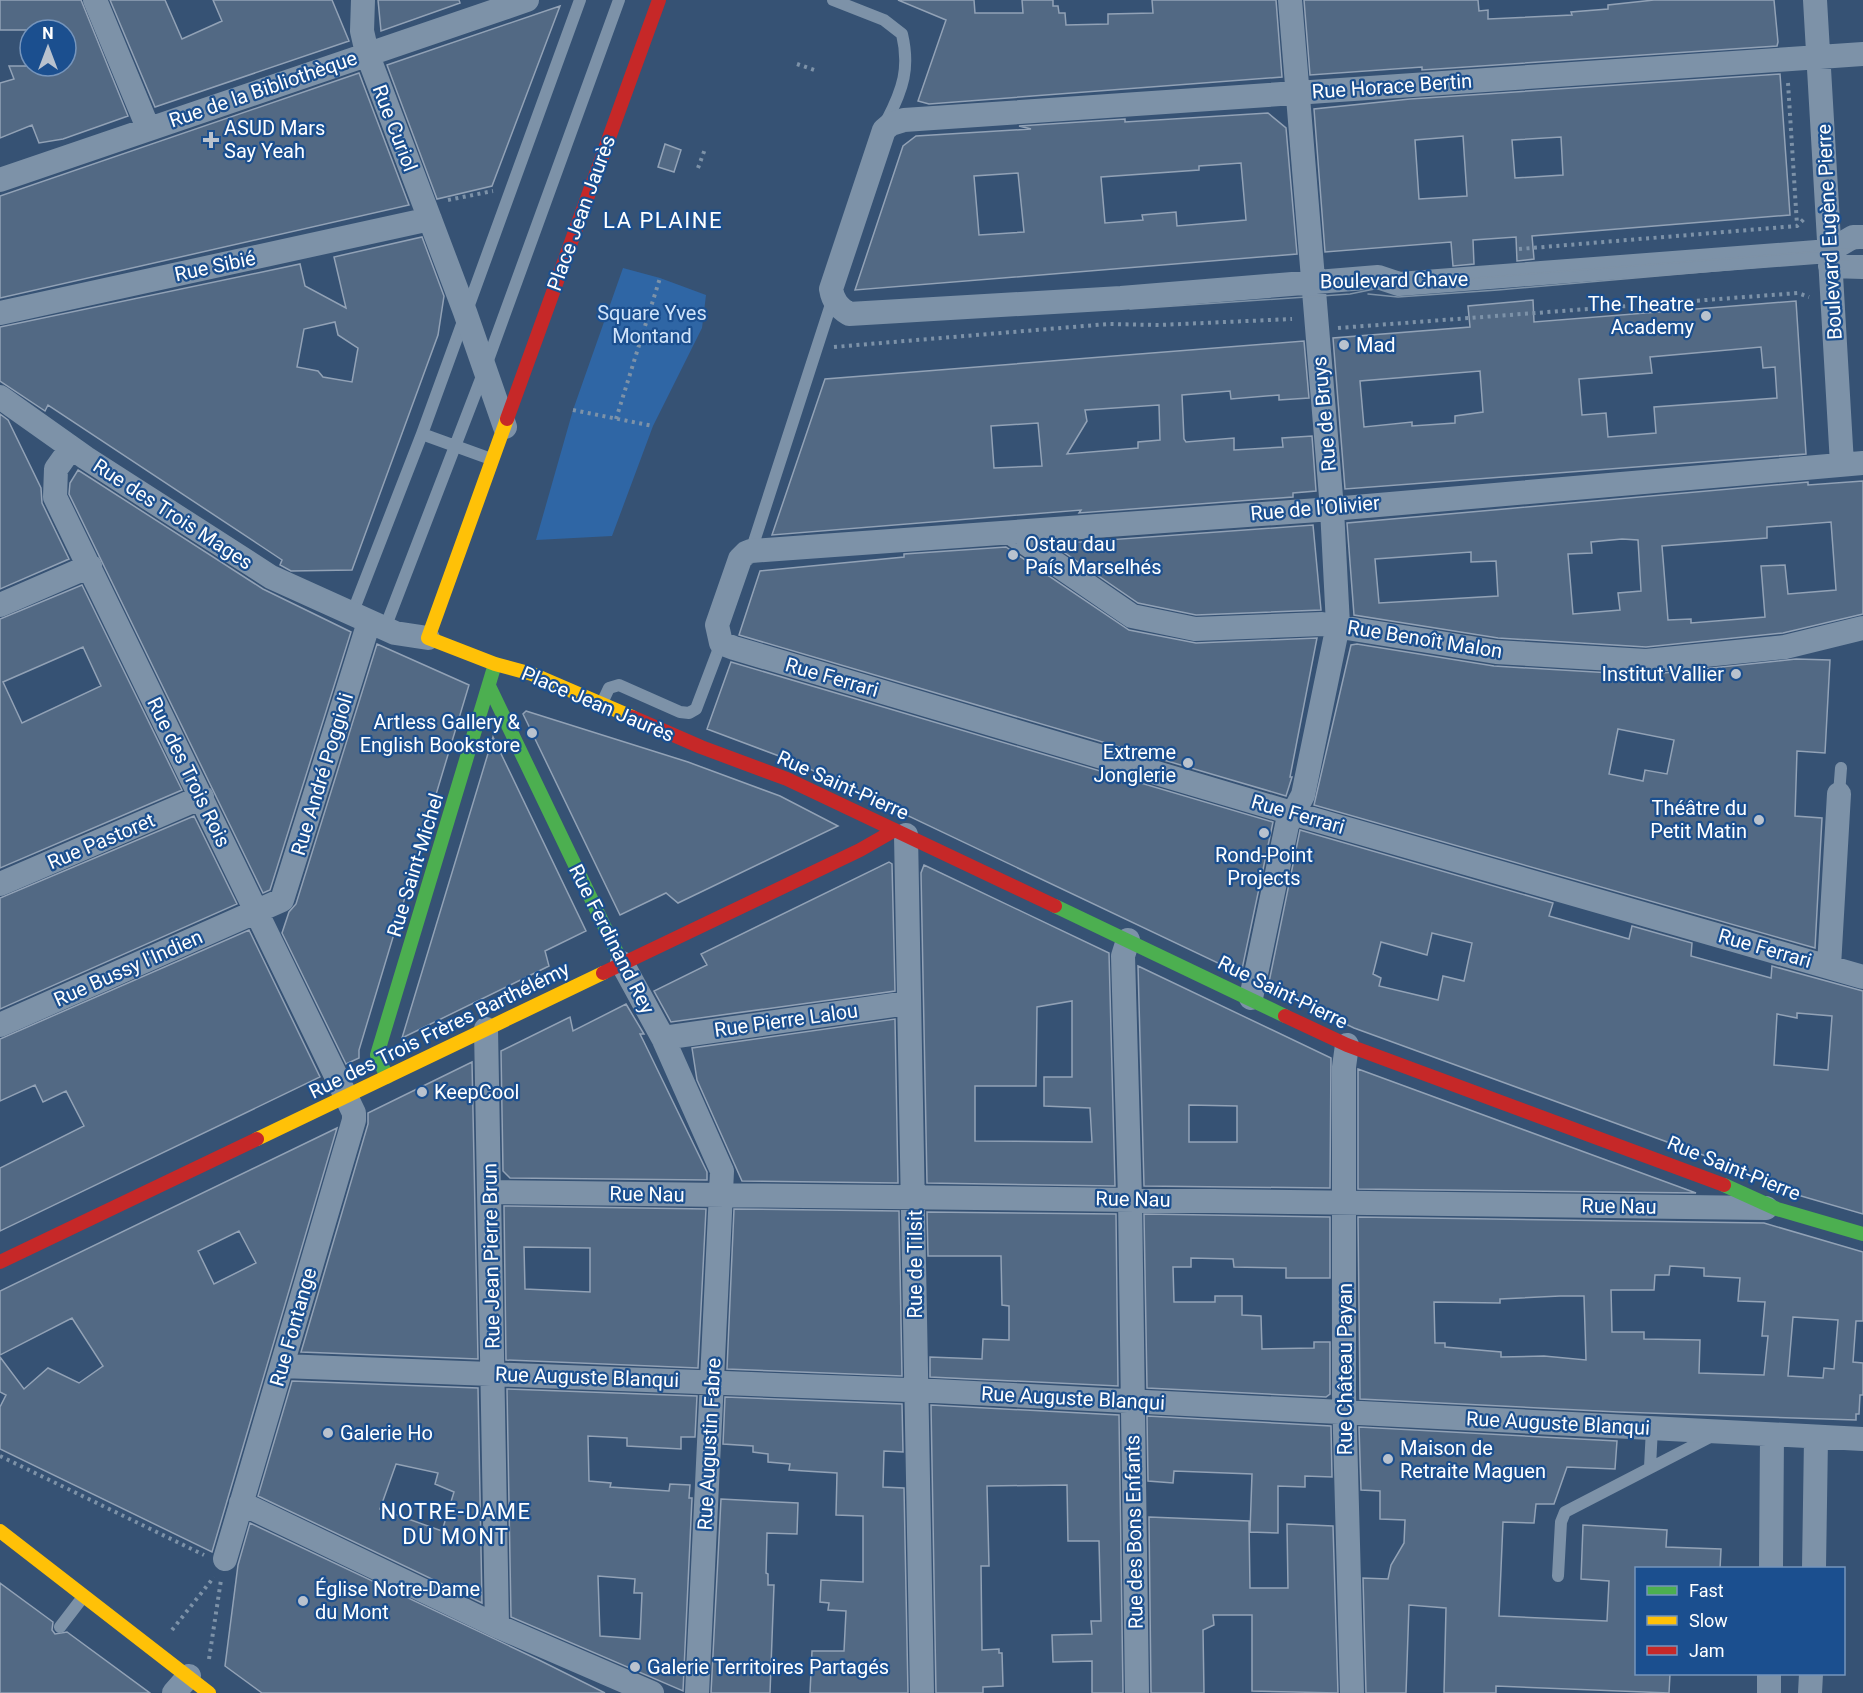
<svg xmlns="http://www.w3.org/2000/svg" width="1863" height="1693" viewBox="0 0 1863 1693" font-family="Roboto,sans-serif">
	<rect width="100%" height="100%" fill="#365274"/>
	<path fill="#2f66a5" d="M 623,268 L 660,278 L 706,295 L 702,328 L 653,426 L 612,536 L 536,540 L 573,410 Z"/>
	<path fill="#526984" stroke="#92a2b6" stroke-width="1.5" fill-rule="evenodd" d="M 0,0 L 81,0 L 128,116 L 63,139 L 39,143 L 32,125 L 0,138 L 0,83 L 14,79 L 9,66 L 66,66 L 66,30 L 0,30 Z
		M 110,0 L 165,0 L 182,39 L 222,21 L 213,0 L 332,0 L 349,41 L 155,107 Z
		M 378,0 L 459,0 L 460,3 L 381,31 Z
		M 898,0 L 974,0 L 975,13 L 1023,13 L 1022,0 L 1053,0 L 1053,6 L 1058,6 L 1059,13 L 1065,13 L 1066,25 L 1108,24 L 1108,14 L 1153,13 L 1152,0 L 1276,0 L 1282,77 L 929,104 L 918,101 L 946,20 Z
		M 1304,0 L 1478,0 L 1479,11 L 1488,10 L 1488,19 L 1572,15 L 1571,12 L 1608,9 L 1608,5 L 1654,0 L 1774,0 L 1778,42 L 1777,46 L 1422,70 L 1422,67 L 1310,75 Z
		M 560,6 L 492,186 L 437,199 L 387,65 Z
		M 359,73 L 409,205 L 0,298 L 0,196 Z
		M 1780,74 L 1790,215 L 1532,236 L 1534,259 L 1517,261 L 1516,237 L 1473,240 L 1474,264 L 1453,266 L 1451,242 L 1325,252 L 1314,109 L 1410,99 ZM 1463,136 L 1467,196 L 1419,199 L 1415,140 ZM 1561,137 L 1563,175 L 1515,178 L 1512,140 Z
		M 1268,113 L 1286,128 L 1297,254 L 855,290 L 903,146 L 916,136 L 1031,129 L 1019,126 L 1125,119 L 1125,122 ZM 1241,163 L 1246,220 L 1177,226 L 1176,212 L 1142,215 L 1143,220 L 1105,223 L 1101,177 L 1199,170 L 1199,166 ZM 1018,173 L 1024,232 L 979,235 L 974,176 Z
		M 665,144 L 681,150 L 674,172 L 658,167 Z
		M 422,237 L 444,296 L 438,335 L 352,570 L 291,571 L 280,565 L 282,560 L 264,548 L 48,405 L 45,411 L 0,381 L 0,327 L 300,264 L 305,286 L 346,308 L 334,257 ZM 335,322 L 338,335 L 358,348 L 352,382 L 323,377 L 318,371 L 297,367 L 304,329 Z
		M 1533,300 L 1534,322 L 1796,301 L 1806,454 L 1345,489 L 1333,338 L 1470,327 L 1468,306 ZM 1761,347 L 1763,368 L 1775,367 L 1777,398 L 1654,407 L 1656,433 L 1608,437 L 1606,413 L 1582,415 L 1579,379 L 1652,373 L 1650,357 ZM 1480,371 L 1483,412 L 1455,416 L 1455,423 L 1412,426 L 1412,422 L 1364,427 L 1360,381 Z
		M 1304,341 L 1309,398 L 1279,400 L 1279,395 L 1231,399 L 1230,391 L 1182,395 L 1184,439 L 1186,442 L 1234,438 L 1234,450 L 1283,447 L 1282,438 L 1312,436 L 1316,491 L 1293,493 L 1293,497 L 1079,513 L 1081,510 L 772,535 L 825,379 ZM 1159,405 L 1160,440 L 1138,442 L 1138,448 L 1067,454 L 1087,421 L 1085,410 ZM 1038,423 L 1042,466 L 994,468 L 991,426 Z
		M 0,414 L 8,420 L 41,488 L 42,503 L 69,559 L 0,589 Z
		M 78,470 L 263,589 L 351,632 L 270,890 L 263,893 L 69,494 L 70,483 Z
		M 1863,481 L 1863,614 L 1783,633 L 1646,647 L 1498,638 L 1354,615 L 1347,523 L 1808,482 L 1808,485 ZM 1831,522 L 1836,590 L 1788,594 L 1785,565 L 1761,566 L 1765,617 L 1691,623 L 1691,619 L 1668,620 L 1662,546 L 1767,538 L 1767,527 ZM 1622,539 L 1638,540 L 1641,591 L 1618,593 L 1620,610 L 1573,614 L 1568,554 L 1592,553 L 1591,542 ZM 1471,552 L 1471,562 L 1496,561 L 1498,596 L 1379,603 L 1375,559 Z
		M 1313,525 L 1321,610 L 1196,615 L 1138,603 L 1052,544 Z
		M 1006,547 L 1129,630 L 1196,643 L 1317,638 L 1290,777 L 1292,777 L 1286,796 L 739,635 L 760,571 L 904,557 L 904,554 Z
		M 82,585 L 182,790 L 0,868 L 0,619 ZM 83,647 L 101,686 L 22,723 L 3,682 Z
		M 377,644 L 469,685 L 359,1050 L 359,1058 L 346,1064 L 282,933 L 289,912 L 296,904 Z
		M 1357,644 L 1494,666 L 1645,675 L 1796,659 L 1830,660 L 1825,753 L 1797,751 L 1795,816 L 1822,818 L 1815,948 L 1314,805 L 1351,645 ZM 1618,729 L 1674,740 L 1667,774 L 1645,770 L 1643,781 L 1609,774 Z
		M 731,662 L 1273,822 L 1241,974 L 795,762 L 707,729 Z
		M 526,711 L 688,762 L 780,796 L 838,826 L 678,903 L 666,893 L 620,915 L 523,714 Z
		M 493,737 L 586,931 L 545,951 L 549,966 L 402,1038 Z
		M 194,816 L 237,904 L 0,1009 L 0,898 Z
		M 1300,830 L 1553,903 L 1549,916 L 1629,939 L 1632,926 L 1692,943 L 1691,956 L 1771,978 L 1772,966 L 1863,991 L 1863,1214 L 1784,1191 L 1714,1159 L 1354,1028 L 1268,987 ZM 1432,933 L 1472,943 L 1464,981 L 1443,976 L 1438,1000 L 1379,986 L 1381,978 L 1373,974 L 1381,942 L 1427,955 ZM 1797,1013 L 1832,1016 L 1828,1070 L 1774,1065 L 1777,1014 L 1797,1018 Z
		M 889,862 L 892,864 L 895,991 L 671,1022 L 654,991 L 707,965 L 701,954 Z
		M 924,865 L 1109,953 L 1115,1186 L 927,1183 L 921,873 ZM 1072,1001 L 1072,1077 L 1044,1077 L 1044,1106 L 1090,1108 L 1092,1142 L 975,1141 L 975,1086 L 1036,1086 L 1037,1007 Z
		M 249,930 L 320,1077 L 0,1231 L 0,1168 L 84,1126 L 66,1091 L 43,1102 L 35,1085 L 0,1101 L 0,1039 Z
		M 1138,966 L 1331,1058 L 1330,1188 L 1144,1186 ZM 1189,1105 L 1237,1106 L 1237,1142 L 1189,1142 Z
		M 626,1004 L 644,1034 L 640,1034 L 644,1042 L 707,1172 L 707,1180 L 510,1178 L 503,1171 L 501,1051 L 570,1017 L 573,1031 Z
		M 895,1019 L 898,1183 L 742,1181 L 697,1080 L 692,1048 Z
		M 472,1062 L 478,1359 L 301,1352 L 368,1124 L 368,1113 Z
		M 1358,1069 L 1696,1193 L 1358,1189 Z
		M 337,1128 L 212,1552 L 0,1449 L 0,1407 L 6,1395 L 0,1392 L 0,1357 L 24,1389 L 48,1368 L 79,1383 L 103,1366 L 72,1318 L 0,1355 L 0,1291 ZM 239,1231 L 256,1263 L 214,1284 L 198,1251 Z
		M 504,1206 L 706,1209 L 698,1368 L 506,1360 ZM 524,1247 L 590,1248 L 590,1292 L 525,1289 Z
		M 734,1209 L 899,1211 L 902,1376 L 727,1369 Z
		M 927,1212 L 1116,1214 L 1118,1386 L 930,1377 L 930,1357 L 982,1359 L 983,1339 L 1009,1340 L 1009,1306 L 1002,1305 L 1001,1256 L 928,1256 Z
		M 1144,1214 L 1330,1217 L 1330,1278 L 1286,1278 L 1286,1268 L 1234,1267 L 1233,1259 L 1191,1258 L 1191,1267 L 1173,1267 L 1174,1302 L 1215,1302 L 1215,1296 L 1242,1296 L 1242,1315 L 1261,1316 L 1262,1349 L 1314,1348 L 1314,1342 L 1330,1342 L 1330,1394 L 1326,1397 L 1147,1388 Z
		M 1358,1217 L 1764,1223 L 1863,1252 L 1863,1321 L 1856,1321 L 1853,1362 L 1863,1363 L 1863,1395 L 1860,1395 L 1859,1414 L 1856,1414 L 1856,1420 L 1618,1412 L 1360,1399 ZM 1670,1266 L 1704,1268 L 1704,1276 L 1740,1278 L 1738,1301 L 1765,1302 L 1762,1336 L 1768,1336 L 1764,1375 L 1699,1373 L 1700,1340 L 1644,1339 L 1644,1332 L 1612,1332 L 1611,1290 L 1654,1290 L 1655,1275 L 1669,1275 ZM 1560,1296 L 1584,1296 L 1586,1360 L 1544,1356 L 1501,1357 L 1501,1352 L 1445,1347 L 1445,1343 L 1435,1343 L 1434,1302 L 1500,1303 L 1500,1299 ZM 1793,1317 L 1838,1320 L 1834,1369 L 1824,1368 L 1823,1378 L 1788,1376 Z
		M 292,1381 L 478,1388 L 482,1603 L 258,1496 ZM 396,1464 L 438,1473 L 435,1484 L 454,1492 L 442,1531 L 380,1509 Z
		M 507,1389 L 697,1396 L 695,1437 L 681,1437 L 681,1449 L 627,1446 L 627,1438 L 588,1436 L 589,1481 L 611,1483 L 610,1487 L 669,1491 L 670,1484 L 690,1485 L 689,1498 L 692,1498 L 683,1691 L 511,1617 ZM 598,1576 L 635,1579 L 634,1593 L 642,1593 L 640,1639 L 600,1636 Z
		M 725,1397 L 902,1404 L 903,1452 L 884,1451 L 883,1487 L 904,1488 L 908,1693 L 810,1693 L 812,1651 L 844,1651 L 846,1611 L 828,1610 L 829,1603 L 820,1602 L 821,1580 L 863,1582 L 863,1516 L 836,1515 L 837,1473 L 789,1470 L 790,1464 L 768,1462 L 768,1454 L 753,1452 L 753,1446 L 723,1444 Z
		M 931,1405 L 1119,1415 L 1123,1693 L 1092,1693 L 1092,1661 L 1053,1662 L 1052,1635 L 1092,1634 L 1091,1621 L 1101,1621 L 1099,1541 L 1068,1541 L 1067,1485 L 987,1486 L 989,1566 L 981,1566 L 982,1650 L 999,1649 L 999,1653 L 1002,1653 L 1003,1686 L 983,1687 L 983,1693 L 936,1693 Z
		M 1147,1416 L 1331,1426 L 1332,1477 L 1305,1476 L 1305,1487 L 1278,1486 L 1278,1533 L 1250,1532 L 1252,1474 L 1174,1471 L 1173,1483 L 1148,1481 Z
		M 1359,1427 L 1617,1441 L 1615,1469 L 1567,1467 L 1554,1504 L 1536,1504 L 1534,1523 L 1503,1522 L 1499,1616 L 1607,1621 L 1609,1581 L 1581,1579 L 1583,1525 L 1667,1530 L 1666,1547 L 1721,1549 L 1720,1569 L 1636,1569 L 1636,1674 L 1670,1674 L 1669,1693 L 1496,1686 L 1496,1693 L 1444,1693 L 1446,1608 L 1409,1605 L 1406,1693 L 1366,1693 L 1363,1578 L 1388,1579 L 1391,1565 L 1404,1543 L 1405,1520 L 1380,1519 L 1380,1491 L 1361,1490 Z
		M 721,1499 L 798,1503 L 797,1534 L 767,1533 L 766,1573 L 768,1574 L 768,1585 L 774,1585 L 770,1693 L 711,1693 Z
		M 1149,1517 L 1249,1521 L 1250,1588 L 1288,1588 L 1287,1524 L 1333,1526 L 1338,1693 L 1252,1691 L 1252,1615 L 1213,1615 L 1214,1625 L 1203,1630 L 1204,1693 L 1151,1693 Z
		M 250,1523 L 539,1660 L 605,1693 L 262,1693 L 225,1666 L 238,1565 Z
		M 0,1583 L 53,1622 L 52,1630 L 55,1634 L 67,1632 L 150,1693 L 0,1693 Z"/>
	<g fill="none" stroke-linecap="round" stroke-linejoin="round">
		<path stroke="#7d92a8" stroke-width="4" stroke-dasharray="3 4.5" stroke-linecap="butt" d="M 797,64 L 817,71
			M 1788,83 L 1797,225
			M 698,168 L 705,149
			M 448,200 L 493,191
			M 1519,249 L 1797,226 L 1805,218
			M 1338,328 L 1798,293 L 1809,297
			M 834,347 L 1108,324 L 1159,325 L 1292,319
			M 573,410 L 653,426
			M 616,419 L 660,278
			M 0,1456 L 204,1555
			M 172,1630 L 214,1577
			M 209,1659 L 221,1580"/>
		<path stroke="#7d92a8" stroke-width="12" d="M 833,0 L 884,20 L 902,34 C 910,68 903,89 887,120
			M 422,434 L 491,459
			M 751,551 L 833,298
			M 352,614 L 422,434 L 580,0
			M 385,628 L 484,371 L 619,0
			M 602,703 L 609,688 L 619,685 L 680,712 L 689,713 L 696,709 L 721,643
			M 1839,794 L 1841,768
			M 1650,1467 L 1652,1428
			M 1558,1576 L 1561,1522 L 1565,1512 L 1714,1435
			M 60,1627 L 83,1597"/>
		<path stroke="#7d92a8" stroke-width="24" d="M 95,0 L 148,128
			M 363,0 L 362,31 L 367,53 L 465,312 L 505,427
			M 1815,0 L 1842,464
			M 1863,54 L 904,120 L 891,124 L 884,130 L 831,289 C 833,301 838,307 849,314 L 1121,298 L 1378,277 L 1399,284 L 1829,251 L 1853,237 L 1863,237
			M 0,180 L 527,0
			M 1830,266 L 1863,267
			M 0,313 L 430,219
			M 0,397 L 86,458 L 271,577 L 395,633 L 428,638
			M 71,448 L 56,469 L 55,497 L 354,1113 L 354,1120 L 225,1559
			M 1863,463 L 1332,509 L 751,551 L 746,553 L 740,559 L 717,625 L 721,643 L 734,648 L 1295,814 L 1863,977
			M 1011,533 L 1132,616 L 1195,629 L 1322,624 L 1496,652 L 1646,661 L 1785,647 L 1863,628
			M 0,605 L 90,566
			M 906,835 L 922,1693
			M 0,884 L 202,797
			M 1128,940 L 1123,956 L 1130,1199 L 1137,1693
			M 622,963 L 663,1038 L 722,1171 L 697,1693
			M 1829,966 L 1839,794
			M 1251,998 L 1287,825 L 1303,795 L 1338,625 L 1332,509 L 1290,0
			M 0,1025 L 282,900 L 369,622
			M 486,1029 L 497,1626
			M 663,1038 L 908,1003
			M 1347,1045 L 1344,1067 L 1344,1395 L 1352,1693
			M 490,1192 L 1766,1208
			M 282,1366 L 934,1391 L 1863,1439
			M 241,1503 L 497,1626 L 652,1693
			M 1771,1568 L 1772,1435
			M 1814,1568 L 1816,1438
			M 174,1693 L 189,1676
			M 1769,1693 L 1769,1674
			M 1810,1693 L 1811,1674"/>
		<path stroke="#4caf50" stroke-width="14" d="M 490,688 L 622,963
			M 1055,906 L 1285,1016
			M 387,1077 L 377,1055 L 495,664
			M 1724,1185 L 1777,1209 L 1863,1234"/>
		<path stroke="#ffc107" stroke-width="14" d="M 507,419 L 428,638 L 495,664 L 532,674 L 632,717
			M 257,1139 L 603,973
			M 0,1531 L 209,1693"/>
		<path stroke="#c62828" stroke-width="14" d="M 507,419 L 659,0
			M 632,717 L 701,747 L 787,779 L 1055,906
			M 603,973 L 860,850 L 895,830
			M 1285,1016 L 1347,1045 L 1724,1185
			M 0,1262 L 257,1139"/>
		<path stroke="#7e92a7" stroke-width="1.5" d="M 1368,294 L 1398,297 L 1498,290 L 1863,258
			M 1130,309 L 1350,294 L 1399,284 L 1863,248"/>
	</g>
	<g fill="#b9c2ce" stroke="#1b4f8f" stroke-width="2">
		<path d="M208 131h6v6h6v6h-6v6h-6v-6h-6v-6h6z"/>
		<circle cx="1706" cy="316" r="6"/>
		<circle cx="1344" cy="345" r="6"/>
		<circle cx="1013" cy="555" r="6"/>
		<circle cx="1736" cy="674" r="6"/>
		<circle cx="532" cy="733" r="6"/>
		<circle cx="1188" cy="763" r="6"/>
		<circle cx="1759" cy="820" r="6"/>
		<circle cx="1264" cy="833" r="6"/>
		<circle cx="422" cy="1092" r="6"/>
		<circle cx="328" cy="1433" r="6"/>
		<circle cx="1388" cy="1459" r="6"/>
		<circle cx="303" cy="1601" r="6"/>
		<circle cx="635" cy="1667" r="6"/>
	</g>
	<g text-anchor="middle" stroke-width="4.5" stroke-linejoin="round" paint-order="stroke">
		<g font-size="20" fill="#fff" stroke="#1b4f8f">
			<text transform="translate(1392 86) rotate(-4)" y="7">Rue Horace Bertin</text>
			<text transform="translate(263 89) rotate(-19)" y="7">Rue de la Bibliothèque</text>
			<text transform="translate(395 128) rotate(69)" y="7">Rue Curiol</text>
			<text transform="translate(581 213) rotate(-70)" y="7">Place Jean Jaurès</text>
			<text transform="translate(1829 232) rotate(-93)" y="7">Boulevard Eugène Pierre</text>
			<text transform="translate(215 266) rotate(-12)" y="7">Rue Sibié</text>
			<text transform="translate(1394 280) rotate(-1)" y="7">Boulevard Chave</text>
			<text transform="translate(1324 414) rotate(-95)" y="7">Rue de Bruys</text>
			<text transform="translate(1315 508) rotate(-5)" y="7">Rue de l'Olivier</text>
			<text transform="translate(173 514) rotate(33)" y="7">Rue des Trois Mages</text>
			<text transform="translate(1425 639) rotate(9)" y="7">Rue Benoît Malon</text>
			<text transform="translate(832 677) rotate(16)" y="7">Rue Ferrari</text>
			<text transform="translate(598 704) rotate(23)" y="7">Place Jean Jaurès</text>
			<text transform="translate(189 772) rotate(64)" y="7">Rue des Trois Rois</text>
			<text transform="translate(322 774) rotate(-73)" y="7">Rue André Poggioli</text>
			<text transform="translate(843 785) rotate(24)" y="7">Rue Saint-Pierre</text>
			<text transform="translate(1298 814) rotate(16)" y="7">Rue Ferrari</text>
			<text transform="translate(101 841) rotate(-23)" y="7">Rue Pastoret</text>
			<text transform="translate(415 865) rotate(-73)" y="7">Rue Saint-Michel</text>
			<text transform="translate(612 939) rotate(63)" y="7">Rue Ferdinand Rey</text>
			<text transform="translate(1765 948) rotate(16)" y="7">Rue Ferrari</text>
			<text transform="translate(128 968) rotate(-24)" y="7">Rue Bussy l'Indien</text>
			<text transform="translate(1283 992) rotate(26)" y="7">Rue Saint-Pierre</text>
			<text transform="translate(786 1020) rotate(-8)" y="7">Rue Pierre Lalou</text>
			<text transform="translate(439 1030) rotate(-26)" y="7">Rue des Trois Frères Barthélémy</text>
			<text transform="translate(1734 1168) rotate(22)" y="7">Rue Saint-Pierre</text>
			<text transform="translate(647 1194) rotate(1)" y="7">Rue Nau</text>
			<text transform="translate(1133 1199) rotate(1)" y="7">Rue Nau</text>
			<text transform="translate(1619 1206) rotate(1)" y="7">Rue Nau</text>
			<text transform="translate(491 1256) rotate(-91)" y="7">Rue Jean Pierre Brun</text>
			<text transform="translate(915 1264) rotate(-90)" y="7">Rue de Tilsit</text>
			<text transform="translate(293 1327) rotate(-74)" y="7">Rue Fontange</text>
			<text transform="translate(1345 1369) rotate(-90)" y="7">Rue Château Payan</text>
			<text transform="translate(587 1377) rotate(2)" y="7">Rue Auguste Blanqui</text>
			<text transform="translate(1073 1398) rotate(3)" y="7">Rue Auguste Blanqui</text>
			<text transform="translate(1558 1423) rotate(3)" y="7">Rue Auguste Blanqui</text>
			<text transform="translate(709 1444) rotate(-87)" y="7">Rue Augustin Fabre</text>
			<text transform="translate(1134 1532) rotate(-91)" y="7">Rue des Bons Enfants</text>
		</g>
		<g font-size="20" fill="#fff" stroke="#1b4f8f" text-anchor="start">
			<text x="224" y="135">ASUD Mars<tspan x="224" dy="23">Say Yeah</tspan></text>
			<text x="1694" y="311" text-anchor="end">The Theatre<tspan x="1694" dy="23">Academy</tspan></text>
			<text x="1356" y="352">Mad</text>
			<text x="1025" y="551">Ostau dau<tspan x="1025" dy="23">País Marselhés</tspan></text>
			<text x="1724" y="681" text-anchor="end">Institut Vallier</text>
			<text x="520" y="729" text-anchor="end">Artless Gallery &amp;<tspan x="520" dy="23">English Bookstore</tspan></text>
			<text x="1176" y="759" text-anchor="end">Extreme<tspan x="1176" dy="23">Jonglerie</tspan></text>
			<text x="1747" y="815" text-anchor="end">Théâtre du<tspan x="1747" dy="23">Petit Matin</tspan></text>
			<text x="1264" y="862" text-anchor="middle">Rond-Point<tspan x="1264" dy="23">Projects</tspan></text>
			<text x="434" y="1099">KeepCool</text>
			<text x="340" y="1440">Galerie Ho</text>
			<text x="1400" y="1455">Maison de<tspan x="1400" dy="23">Retraite Maguen</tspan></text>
			<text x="315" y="1596">Église Notre-Dame<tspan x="315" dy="23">du Mont</tspan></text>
			<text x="647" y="1674">Galerie Territoires Partagés</text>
		</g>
		<g font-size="20" fill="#cfe3fa" stroke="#1b4f8f">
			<text x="652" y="320">Square Yves<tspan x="652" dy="23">Montand</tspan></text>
		</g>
		<g font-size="22" letter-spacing="1.5" fill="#fff" stroke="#1b4f8f">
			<text x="663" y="228">LA PLAINE</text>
			<text x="456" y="1519">NOTRE-DAME<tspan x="456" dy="25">DU MONT</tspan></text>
		</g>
	</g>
	<rect x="1635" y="1567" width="210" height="108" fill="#1b4f8f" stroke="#7695bc" stroke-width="1.5"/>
	<rect x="1647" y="1586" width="30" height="9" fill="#4caf50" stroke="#7695bc" stroke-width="1.5"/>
	<text x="1689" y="1597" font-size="18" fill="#ffffff">Fast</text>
	<rect x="1647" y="1616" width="30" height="9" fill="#ffc107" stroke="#7695bc" stroke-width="1.5"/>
	<text x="1689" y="1627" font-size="18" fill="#ffffff">Slow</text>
	<rect x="1647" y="1646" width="30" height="9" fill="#c62828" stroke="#7695bc" stroke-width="1.5"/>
	<text x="1689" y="1657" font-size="18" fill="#ffffff">Jam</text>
	<g transform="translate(48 48)"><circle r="28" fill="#1b4f8f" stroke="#7695bc" stroke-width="1.5"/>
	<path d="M0-4.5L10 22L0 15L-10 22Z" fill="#b9c2ce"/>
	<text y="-9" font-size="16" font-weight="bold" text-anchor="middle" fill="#ffffff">N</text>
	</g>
</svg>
